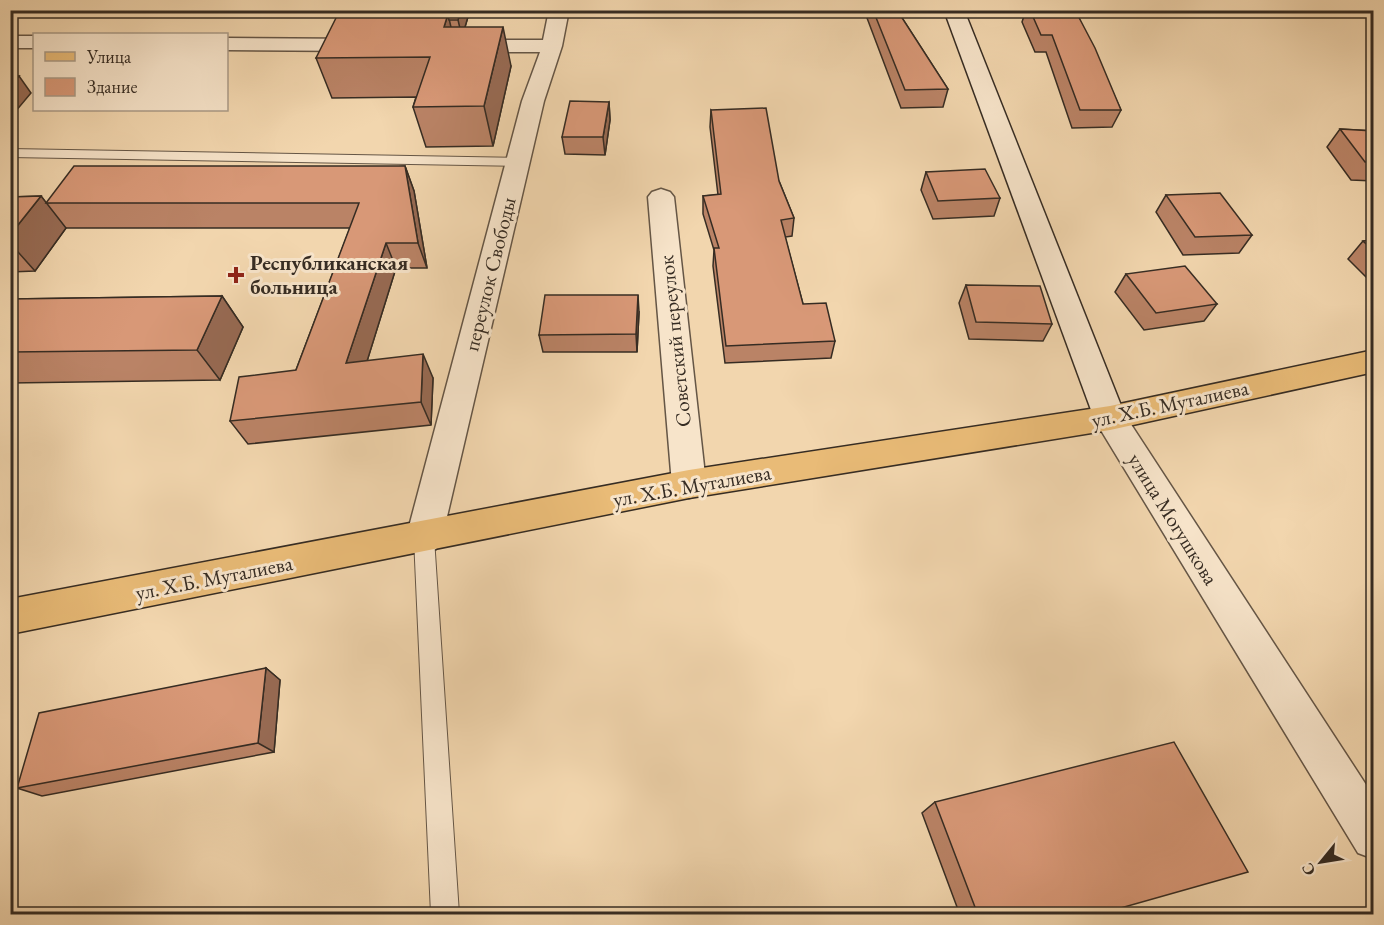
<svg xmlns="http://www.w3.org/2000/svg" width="1384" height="925" viewBox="0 0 1384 925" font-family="'EB Garamond',serif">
	<rect width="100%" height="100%" fill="#f2d6ae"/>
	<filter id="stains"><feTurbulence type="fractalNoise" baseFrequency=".00333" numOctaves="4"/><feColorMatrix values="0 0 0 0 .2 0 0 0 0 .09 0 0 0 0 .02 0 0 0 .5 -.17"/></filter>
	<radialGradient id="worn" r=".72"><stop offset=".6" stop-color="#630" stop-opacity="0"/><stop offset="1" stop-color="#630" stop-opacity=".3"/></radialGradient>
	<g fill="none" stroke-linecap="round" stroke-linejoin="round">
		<defs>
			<path id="lane" d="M 10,149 L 518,158 L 525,162 L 518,166 L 10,157 Z
				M 424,529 L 431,532 L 434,538 L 459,914 L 431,914 L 414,538 L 417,532 Z"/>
			<path id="street" d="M 549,10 L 569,10 L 562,46 L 544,101 L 442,538 L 436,549 L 424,553 L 412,549 L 406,538 L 522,101 L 540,52 L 464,52 L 457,50 L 454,46 L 457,42 L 464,40 L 543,40 Z
				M 10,36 L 34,36 L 34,48 L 10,48 Z
				M 226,38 L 367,39 L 374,41 L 377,45 L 374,49 L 367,51 L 226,50 Z
				M 661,189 L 670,192 L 674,197 L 706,484 L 701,494 L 689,498 L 677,494 L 672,484 L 648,197 L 652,192 Z
				M 1110,406 L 1121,409 L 1374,797 L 1374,859 L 1358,853 L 1099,427 L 1094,418 L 1099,409 Z"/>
			<path id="secondary" d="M 944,10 L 964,10 L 1126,418 L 1121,427 L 1110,430 L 1099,427 L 1094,418 Z"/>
			<path id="primary" d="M 1374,350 L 1374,372 L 1110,430 L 689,498 L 10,634 L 10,599 L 689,470 L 1110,406 Z"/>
		</defs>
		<use href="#lane" stroke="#655646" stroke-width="2"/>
		<use href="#street" stroke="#655646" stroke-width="3"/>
		<use href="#secondary" stroke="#362c23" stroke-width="3"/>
		<use href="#primary" stroke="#362c23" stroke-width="3"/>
		<use href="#lane" fill="#f7e4ca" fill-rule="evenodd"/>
		<use href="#street" fill="#f7e4ca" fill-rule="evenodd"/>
		<use href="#secondary" fill="#f7e4ca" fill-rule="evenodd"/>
		<use href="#primary" fill="#e9bb77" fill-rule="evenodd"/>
	</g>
	<path fill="#ba8366" stroke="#362c23" stroke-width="1.5" d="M 358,10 L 470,10 L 465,27 L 511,66 L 493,146 L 426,147 L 413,107 L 416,97 L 332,98 L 316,58 L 356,14 Z
		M 864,10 L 897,10 L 948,89 L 943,107 L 901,108 Z
		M 1026,10 L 1075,10 L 1121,110 L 1112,127 L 1072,128 L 1046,52 L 1035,52 L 1022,22 Z
		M 609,102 L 610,120 L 605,155 L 565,154 L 562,137 Z
		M 711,110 L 779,181 L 794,218 L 792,236 L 785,237 L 803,304 L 835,341 L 831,358 L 725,363 L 713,266 L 714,250 L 703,214 L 703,196 L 718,195 L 710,127 Z
		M 1340,129 L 1374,131 L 1374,181 L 1351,180 L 1327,147 Z
		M 405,166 L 414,191 L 427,268 L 396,268 L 367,361 L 433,378 L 431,425 L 248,444 L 230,421 L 296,370 L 350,228 L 66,228 L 35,271 L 10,272 L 10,197 L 41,196 L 46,203 Z
		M 926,172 L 1000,198 L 994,216 L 933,219 L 921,190 Z
		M 1166,195 L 1252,235 L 1239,253 L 1183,255 L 1156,212 Z
		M 1374,240 L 1374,285 L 1348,259 L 1363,241 Z
		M 1126,274 L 1217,304 L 1204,321 L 1144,330 L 1115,292 Z
		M 966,285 L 1052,324 L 1043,341 L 969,339 L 959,303 Z
		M 222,296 L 243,327 L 220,380 L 10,383 L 10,299 Z
		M 639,312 L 637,352 L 543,352 L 539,335 Z
		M 266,668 L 280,680 L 274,752 L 42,796 L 17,788 Z
		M 935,802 L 1096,915 L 960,915 L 922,813 Z"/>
	<path fill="#976a53" stroke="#362c23" stroke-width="1.5" d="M 461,10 L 470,10 L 462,37 L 458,20 Z
		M 448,14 L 457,54 L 444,27 Z
		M 503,27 L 511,66 L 493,146 L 484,106 Z
		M 19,76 L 31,93 L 10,118 L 10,85 Z
		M 609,102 L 610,120 L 605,155 L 603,137 Z
		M 405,166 L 414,191 L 427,268 L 418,243 Z
		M 41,196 L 66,228 L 35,271 L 10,243 L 10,235 Z
		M 386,243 L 396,268 L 359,387 L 346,363 Z
		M 638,295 L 639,312 L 637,352 L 636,334 Z
		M 222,296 L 243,327 L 220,380 L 197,350 Z
		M 423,354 L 433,378 L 431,425 L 421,402 Z
		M 266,668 L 280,680 L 274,752 L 258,743 Z"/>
	<path fill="#d89877" stroke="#362c23" stroke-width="1.5" d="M 358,10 L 461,10 L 458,20 L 449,20 L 448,14 L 356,14 Z
		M 873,10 L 897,10 L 948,89 L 905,90 Z
		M 1030,10 L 1075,10 L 1095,48 L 1121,110 L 1080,110 L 1052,35 L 1041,35 Z
		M 338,14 L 448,14 L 444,27 L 503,27 L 484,106 L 413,107 L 430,57 L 316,58 Z
		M 10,76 L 19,76 L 10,85 Z
		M 570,101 L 609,102 L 603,137 L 562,137 Z
		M 766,108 L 779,181 L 794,218 L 781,220 L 803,304 L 826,303 L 835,341 L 726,346 L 714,248 L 719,248 L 703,196 L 721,194 L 711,110 Z
		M 1340,129 L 1374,131 L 1374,162 L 1365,162 Z
		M 74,166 L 405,166 L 418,243 L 386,243 L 346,363 L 423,354 L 421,402 L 230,421 L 239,377 L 296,370 L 359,203 L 46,203 Z
		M 985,169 L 1000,198 L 938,201 L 926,172 Z
		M 1220,193 L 1252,235 L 1195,237 L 1166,195 Z
		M 41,196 L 10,235 L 10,197 Z
		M 1374,240 L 1374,251 L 1363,241 Z
		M 1185,266 L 1217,304 L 1156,313 L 1126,274 Z
		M 966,285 L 1040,286 L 1052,324 L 976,322 Z
		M 545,295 L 638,295 L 636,334 L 539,335 Z
		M 222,296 L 197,350 L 10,352 L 10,299 Z
		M 266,668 L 258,743 L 17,788 L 39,713 Z
		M 1174,742 L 1248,872 L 1096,915 L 978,915 L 935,802 Z"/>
	<path fill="#8f2418" stroke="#f7e4ca" stroke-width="2" d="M233 266h6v6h6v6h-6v6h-6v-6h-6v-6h6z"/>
	<g text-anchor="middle" stroke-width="6" stroke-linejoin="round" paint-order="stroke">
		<g font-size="21" font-weight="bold" fill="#362c23" stroke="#f7e4ca" text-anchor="start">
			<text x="250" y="270">Республиканская<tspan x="250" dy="24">больница</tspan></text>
		</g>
		<g font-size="21" fill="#362c23" stroke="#f7e4ca">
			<text transform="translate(490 274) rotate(-76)" y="7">переулок Свободы</text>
			<text transform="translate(675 341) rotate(-96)" y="7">Советский переулок</text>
			<text transform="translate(1170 404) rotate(-12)" y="7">ул. Х.Б. Муталиева</text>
			<text transform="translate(692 486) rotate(-10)" y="7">ул. Х.Б. Муталиева</text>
			<text transform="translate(1173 519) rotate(58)" y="7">улица Могушкова</text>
			<text transform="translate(214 578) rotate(-11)" y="7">ул. Х.Б. Муталиева</text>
		</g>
	</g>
	<rect width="1384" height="925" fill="none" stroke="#f2d6ae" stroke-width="36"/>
	<rect x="12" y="12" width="1360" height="901" fill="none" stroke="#362c23" stroke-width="3"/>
	<rect x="18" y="18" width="1348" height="889" fill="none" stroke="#362c23" stroke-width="1.5"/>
	<rect x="33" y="33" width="195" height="78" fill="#f7e4ca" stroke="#aa9a87" stroke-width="1.5"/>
	<rect x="45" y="52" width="30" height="9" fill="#e9bb77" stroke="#aa9a87" stroke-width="1.5"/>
	<text x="87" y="63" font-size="18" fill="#362c23">Улица</text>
	<rect x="45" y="78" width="30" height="18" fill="#d89877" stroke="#aa9a87" stroke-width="1.5"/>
	<text x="87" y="93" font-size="18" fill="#362c23">Здание</text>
	<g transform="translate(1321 862) rotate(240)" stroke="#f7e4ca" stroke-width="4.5" paint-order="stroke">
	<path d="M0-4.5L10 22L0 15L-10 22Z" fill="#362c23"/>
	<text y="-9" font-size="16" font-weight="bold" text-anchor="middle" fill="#362c23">С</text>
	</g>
	<rect width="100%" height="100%" filter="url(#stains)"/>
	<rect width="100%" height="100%" fill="url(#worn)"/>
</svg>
